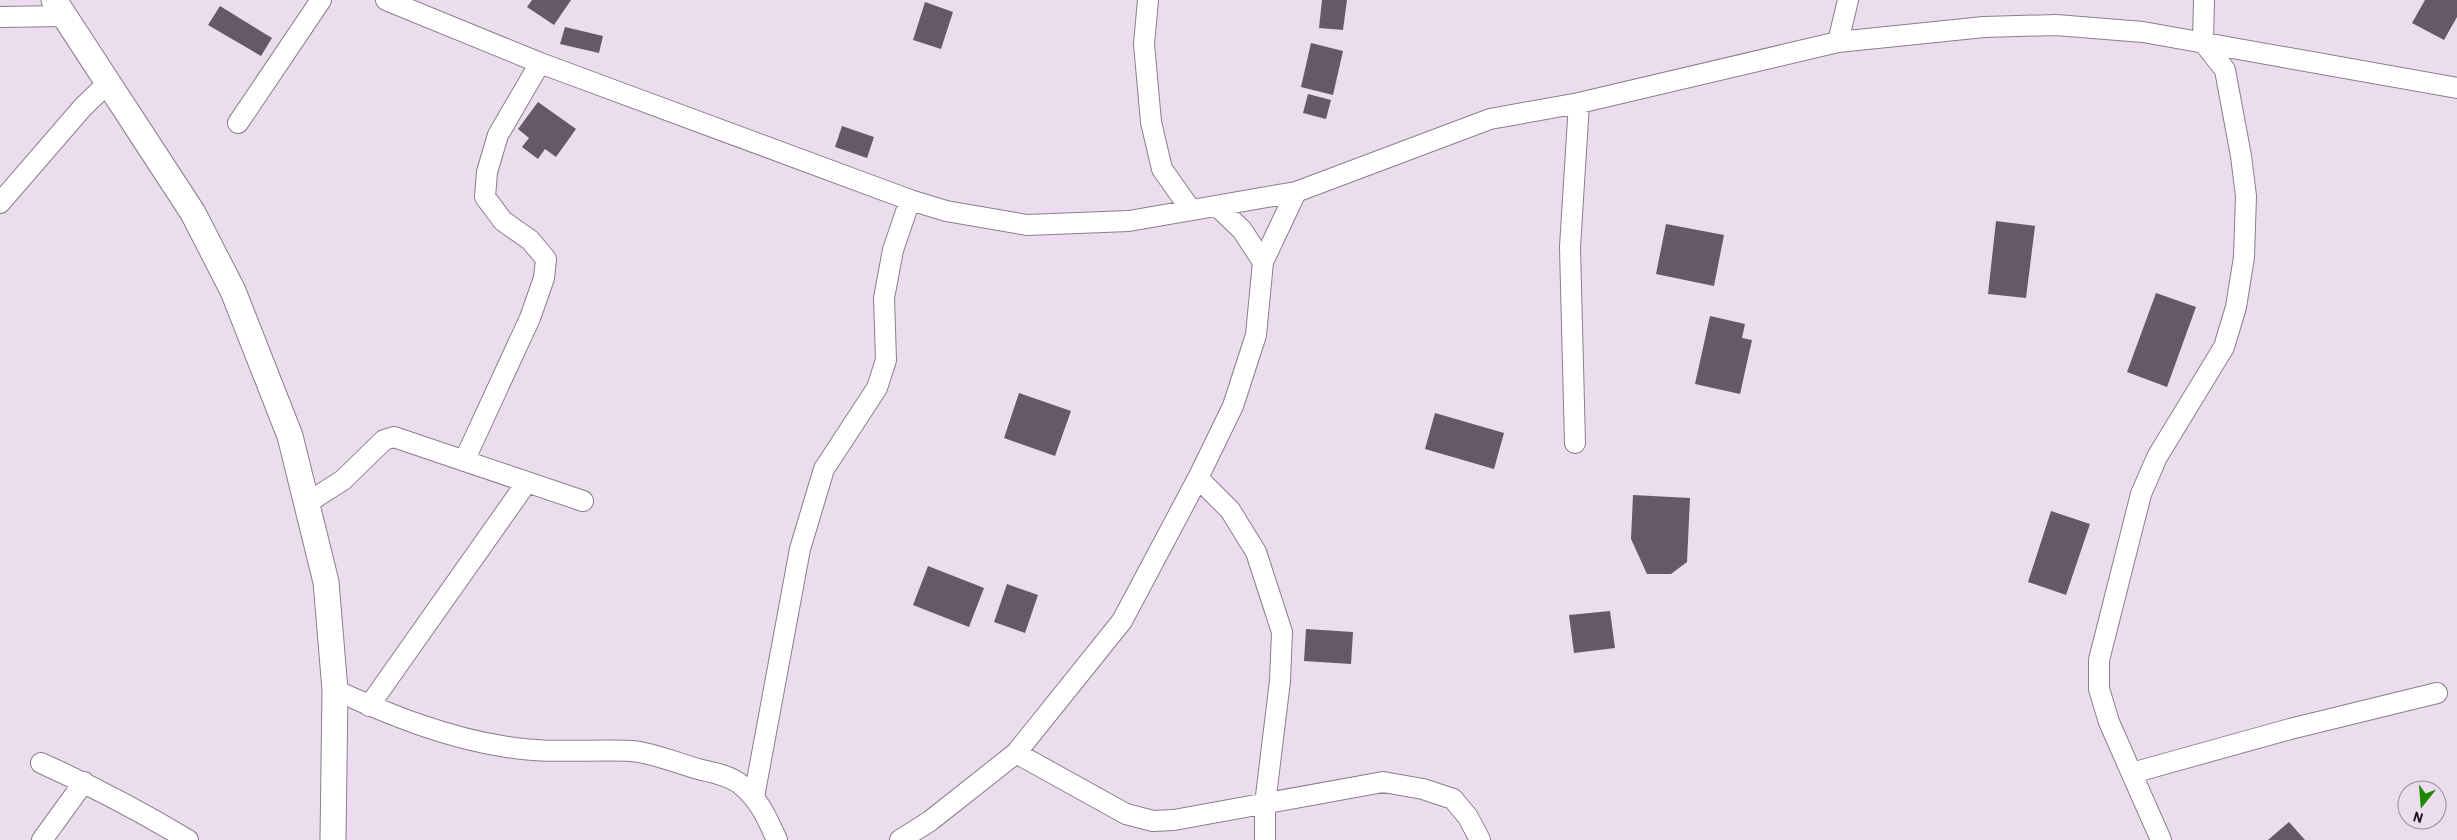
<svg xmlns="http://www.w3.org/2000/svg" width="2457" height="840" viewBox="0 0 2457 840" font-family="Barlow,sans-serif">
	<rect width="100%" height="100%" fill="#ecddee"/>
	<path fill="#655968" d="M 532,0 L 571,0 L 554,25 L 527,7 Z
		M 1322,0 L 1347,0 L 1343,30 L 1319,28 Z
		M 2425,0 L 2457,0 L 2457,17 L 2444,40 L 2412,23 Z
		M 925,2 L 953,12 L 941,49 L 913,40 Z
		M 220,6 L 272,38 L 261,56 L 208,25 Z
		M 565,27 L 603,36 L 599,53 L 560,44 Z
		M 1311,43 L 1343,51 L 1333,95 L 1301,87 Z
		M 1308,94 L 1331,100 L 1326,119 L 1303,113 Z
		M 538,102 L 576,129 L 556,157 L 545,149 L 538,159 L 522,147 L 529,138 L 518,129 Z
		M 842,126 L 874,137 L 867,158 L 835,147 Z
		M 1996,221 L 2035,226 L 2026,298 L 1988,294 Z
		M 1666,224 L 1724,235 L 1714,286 L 1656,274 Z
		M 2156,293 L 2196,307 L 2167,387 L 2127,372 Z
		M 1710,316 L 1745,324 L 1742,338 L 1752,340 L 1740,394 L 1695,384 Z
		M 1019,393 L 1071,411 L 1055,456 L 1004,438 Z
		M 1435,413 L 1504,433 L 1494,469 L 1425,449 Z
		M 1633,495 L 1690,498 L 1687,562 L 1671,574 L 1647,574 L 1631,539 Z
		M 2051,511 L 2090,524 L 2066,595 L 2028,582 Z
		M 928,566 L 984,588 L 969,627 L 913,605 Z
		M 1007,584 L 1038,595 L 1025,633 L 994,622 Z
		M 1610,611 L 1615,648 L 1574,653 L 1569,615 Z
		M 1306,629 L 1353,632 L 1351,664 L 1304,661 Z
		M 2289,822 L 2305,840 L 2268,840 Z"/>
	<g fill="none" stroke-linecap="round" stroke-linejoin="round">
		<defs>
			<path id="minor" d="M 386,0 L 540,63 L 910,200 L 946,211 L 1027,225 L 1129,221 L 1296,192 L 1490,119 L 1579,103 L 1838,42 L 1984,27 L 2056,25 L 2143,32 L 2457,88
				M 1148,0 L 1144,44 L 1151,122 L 1162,169 L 1191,210
				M 0,17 L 64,16
				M 1838,42 L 1848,0
				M 238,123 L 321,0
				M 0,203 L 83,107 L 109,82
				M 1217,206 L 1242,230 L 1263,262
				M 1575,443 L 1570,247 L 1579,103
				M 464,461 L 530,318 L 544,278 L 546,259 L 530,240 L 503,221 L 485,197 L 487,172 L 498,135 L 540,63
				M 1198,478 L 1230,510 L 1256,552 L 1282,632 L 1280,681 L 1265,804 L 1265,840
				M 307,503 L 343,480 L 384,440 L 394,437 L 583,501
				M 335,690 C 390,715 447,738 507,747 C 550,754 589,749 632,751 C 653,753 677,763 698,769 C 711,772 729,775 740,784 C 759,799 767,818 777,840
				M 369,706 L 527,482
				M 1016,753 L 1126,814 L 1153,821 L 1174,820 L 1383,782 L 1423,789 L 1453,799 L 1468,817 L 1480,840
				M 41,763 C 92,786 140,811 188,840
				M 2132,773 L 2290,729 L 2437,693
				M 754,797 L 800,549 L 824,469 L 877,388 L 886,360 L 884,298 L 893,250 L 910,200
				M 42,840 L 84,782
				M 900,840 L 930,821 L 1016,753 L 1122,621 L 1198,478 L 1233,406 L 1256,335 L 1263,262 L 1296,192
				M 2161,840 L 2109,722 L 2099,689 L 2099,660 L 2141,494 L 2157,457 L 2224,347 L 2236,307 L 2244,257 L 2246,196 L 2241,156 L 2225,70 L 2203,42 L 2204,0"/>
			<path id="tertiary" d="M 54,0 L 193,213 L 233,291 L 290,436 L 326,582 L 335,690 L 333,840"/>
		</defs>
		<use href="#minor" stroke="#8a7e8d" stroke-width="22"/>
		<use href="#tertiary" stroke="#8a7e8d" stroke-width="27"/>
		<use href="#minor" stroke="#fff" stroke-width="20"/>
		<use href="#tertiary" stroke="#fff" stroke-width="25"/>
	</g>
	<g transform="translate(2422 805) rotate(197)"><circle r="24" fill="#ecddee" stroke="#998e9a"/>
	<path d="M0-4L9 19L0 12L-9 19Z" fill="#1c8802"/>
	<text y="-8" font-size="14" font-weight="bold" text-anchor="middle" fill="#1c171d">N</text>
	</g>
</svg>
